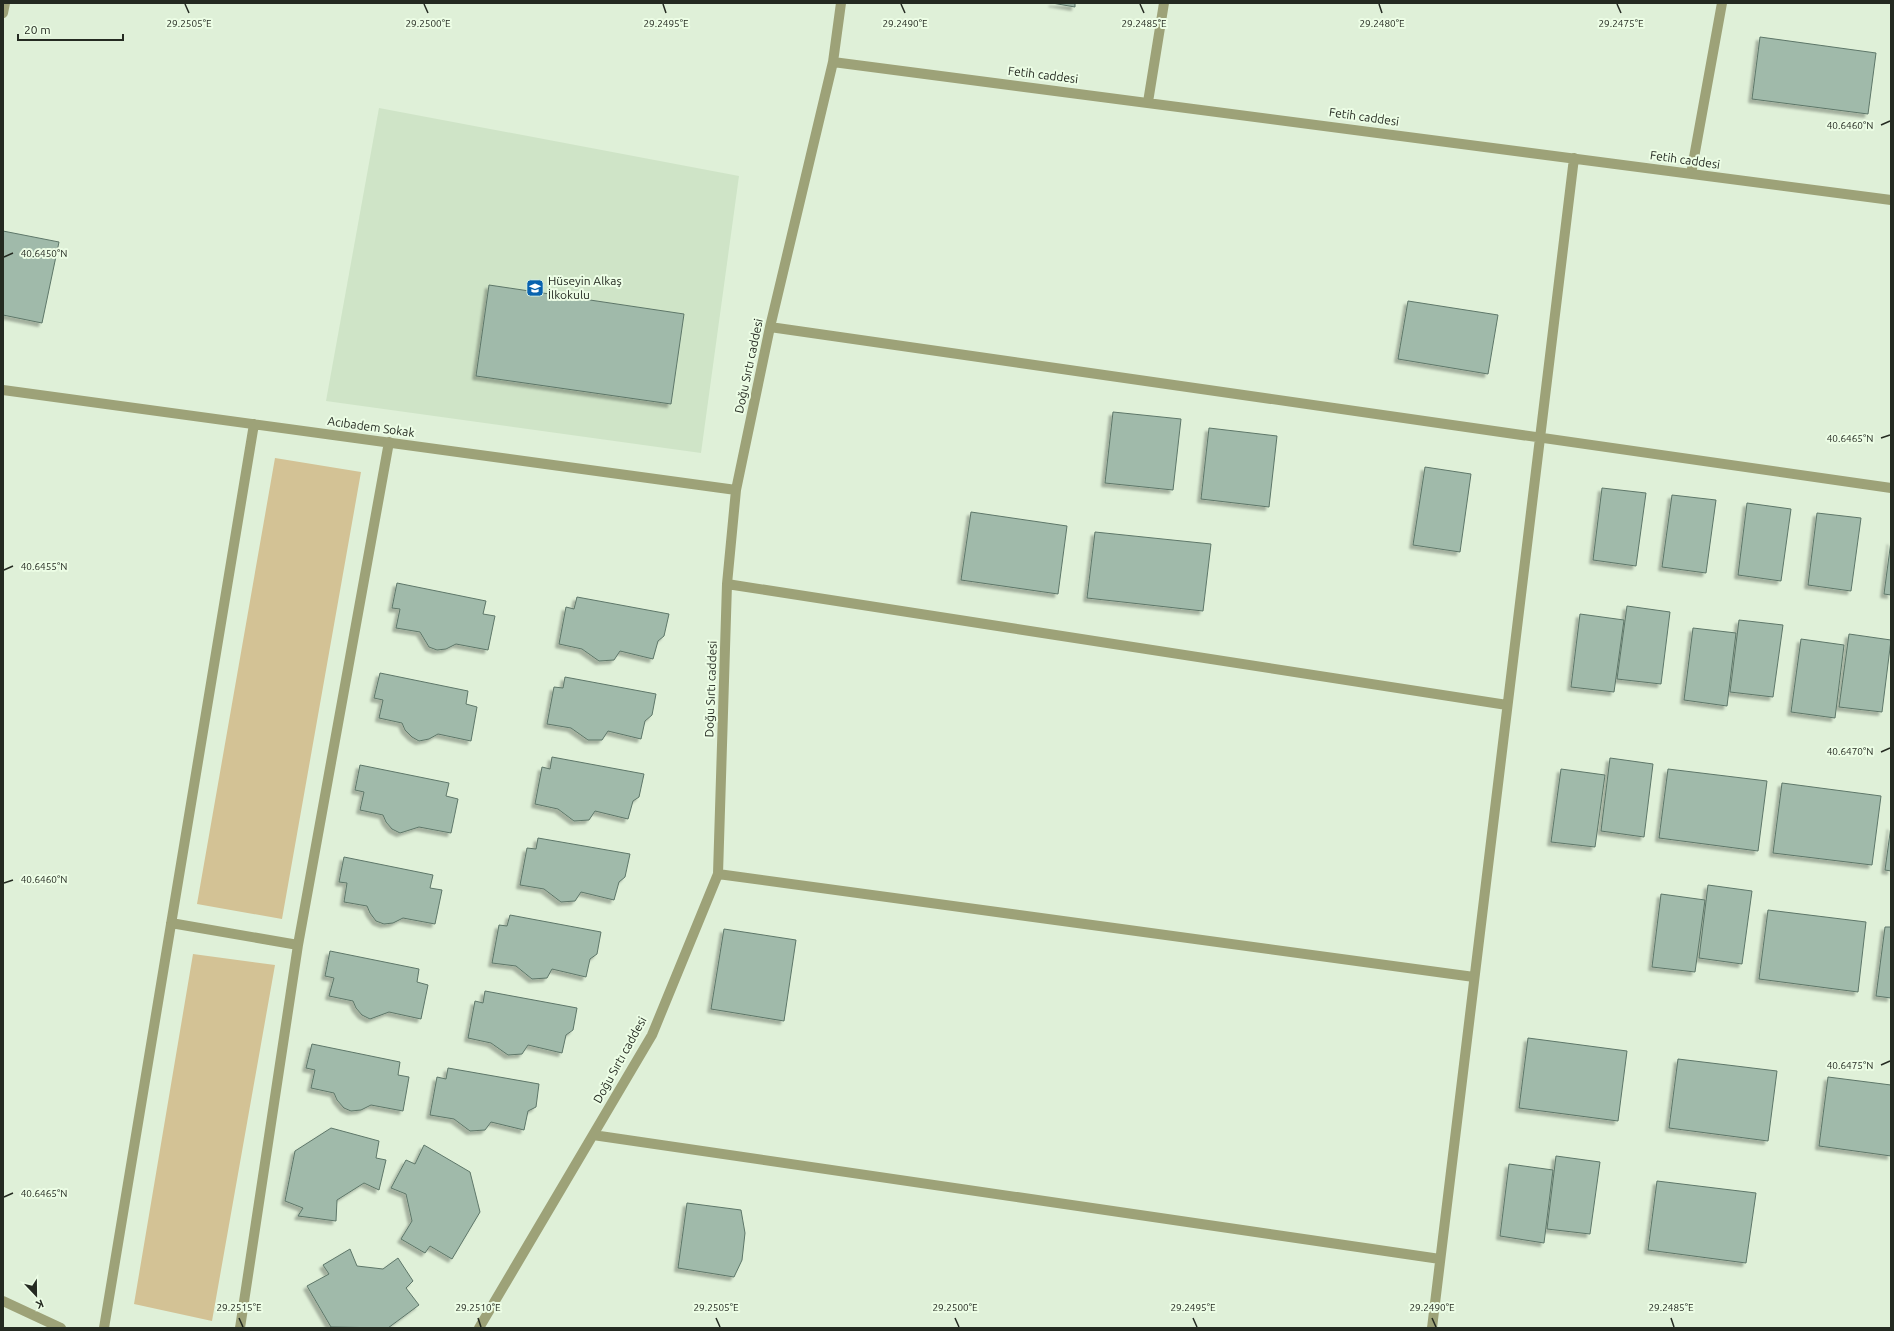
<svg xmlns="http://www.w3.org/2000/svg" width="1894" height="1331" viewBox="0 0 1894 1331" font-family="Ubuntu,sans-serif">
	<defs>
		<filter id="shadow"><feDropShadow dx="-3.5" dy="3.5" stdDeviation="1" flood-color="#0004"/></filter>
	</defs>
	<rect width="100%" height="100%" fill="#dff0d8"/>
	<path fill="#cfe4c7" d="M 379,108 L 739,176 L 701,453 L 326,401 Z"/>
	<path fill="#d3c295" d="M 275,458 L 361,472 L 282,919 L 197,904 Z
		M 193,954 L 275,965 L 212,1321 L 134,1304 Z"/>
	<path fill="#a0baaa" stroke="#5e7769" filter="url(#shadow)" d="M 1052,3 L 1075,3 L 1075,7 Z
		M 1760,37 L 1876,53 L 1868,114 L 1752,99 Z
		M 3,231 L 59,242 L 42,323 L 3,315 Z
		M 489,285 L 684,314 L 671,404 L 476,376 Z
		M 1408,301 L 1498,315 L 1488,374 L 1398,359 Z
		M 1113,412 L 1181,419 L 1173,490 L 1105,483 Z
		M 1209,428 L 1277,436 L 1269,507 L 1201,499 Z
		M 1425,467 L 1471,474 L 1460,552 L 1413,545 Z
		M 1602,488 L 1646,493 L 1636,566 L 1593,560 Z
		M 1672,495 L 1716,500 L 1706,573 L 1662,567 Z
		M 1747,503 L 1791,509 L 1781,581 L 1738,575 Z
		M 971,512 L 1067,526 L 1058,594 L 961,580 Z
		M 1817,513 L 1861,518 L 1851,591 L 1808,585 Z
		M 1095,532 L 1211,544 L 1203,611 L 1087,598 Z
		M 1891,541 L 1891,595 L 1884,594 Z
		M 397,583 L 486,601 L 483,614 L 495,616 L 488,650 L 456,644 L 446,649 L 437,650 L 429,647 L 420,632 L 396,628 L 400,609 L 392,608 Z
		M 577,597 L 669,614 L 664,636 L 658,641 L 653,659 L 620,651 L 614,660 L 599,661 L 582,649 L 559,644 L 566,607 L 574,609 Z
		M 1627,606 L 1670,612 L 1661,684 L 1617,679 Z
		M 1580,614 L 1624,620 L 1614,692 L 1571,687 Z
		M 1739,620 L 1783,625 L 1773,697 L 1730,692 Z
		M 1693,628 L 1736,633 L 1727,706 L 1684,700 Z
		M 1849,634 L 1891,640 L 1882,712 L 1839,707 Z
		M 1801,639 L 1844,645 L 1835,718 L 1791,712 Z
		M 380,673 L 468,691 L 466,704 L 477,707 L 471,741 L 438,734 L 429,739 L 419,741 L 412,737 L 405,730 L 402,723 L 379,718 L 383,700 L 374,698 Z
		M 565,677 L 656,694 L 652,715 L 645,721 L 641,739 L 608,731 L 602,740 L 588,740 L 571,728 L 547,724 L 554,687 L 563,688 Z
		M 552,757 L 644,774 L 639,797 L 633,801 L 628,819 L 595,811 L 589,820 L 574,821 L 558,809 L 535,804 L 542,767 L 550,769 Z
		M 1610,758 L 1653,764 L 1644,837 L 1601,831 Z
		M 360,765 L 449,783 L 446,796 L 458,799 L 451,833 L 419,827 L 400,833 L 392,829 L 386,822 L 383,815 L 360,810 L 364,792 L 355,790 Z
		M 1561,769 L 1605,775 L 1595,847 L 1551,842 Z
		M 1668,769 L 1767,781 L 1758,851 L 1659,838 Z
		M 1782,783 L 1881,796 L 1872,865 L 1773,853 Z
		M 1891,826 L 1891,871 L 1885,870 Z
		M 538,838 L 630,854 L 625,877 L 619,882 L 614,900 L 581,892 L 575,901 L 561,902 L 544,889 L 520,885 L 527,848 L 536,849 Z
		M 344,857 L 433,875 L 430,888 L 442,890 L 435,924 L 403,918 L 393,923 L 384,924 L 376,921 L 370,913 L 367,906 L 344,902 L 347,883 L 339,882 Z
		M 1708,885 L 1752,891 L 1742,964 L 1699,958 Z
		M 1661,894 L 1705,900 L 1695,972 L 1652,967 Z
		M 1768,910 L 1866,922 L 1858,992 L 1759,979 Z
		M 510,915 L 601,932 L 597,954 L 590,959 L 586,977 L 552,969 L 547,978 L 532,979 L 516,966 L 492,963 L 499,925 L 507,926 Z
		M 1885,927 L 1891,927 L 1891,998 L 1876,996 Z
		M 724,929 L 796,940 L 784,1021 L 711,1009 Z
		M 330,951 L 419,969 L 417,982 L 428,985 L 421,1019 L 389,1012 L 370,1019 L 362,1015 L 356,1008 L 353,1001 L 329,996 L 334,978 L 325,976 Z
		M 485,991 L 577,1008 L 573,1030 L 566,1035 L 562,1053 L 528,1045 L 522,1054 L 508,1055 L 491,1043 L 468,1038 L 475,1001 L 483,1003 Z
		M 1528,1038 L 1627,1051 L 1618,1121 L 1519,1108 Z
		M 312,1044 L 400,1062 L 398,1075 L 409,1077 L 403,1111 L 371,1105 L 361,1110 L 351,1111 L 344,1108 L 337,1100 L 334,1093 L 311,1088 L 315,1070 L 306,1068 Z
		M 1678,1059 L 1777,1071 L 1768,1141 L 1669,1128 Z
		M 448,1068 L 539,1084 L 536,1107 L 528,1111 L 524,1130 L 491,1122 L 485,1130 L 470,1131 L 454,1119 L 430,1115 L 437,1077 L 446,1079 Z
		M 1828,1077 L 1891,1085 L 1891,1156 L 1819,1146 Z
		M 331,1128 L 379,1141 L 376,1158 L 386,1160 L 379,1190 L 364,1183 L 337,1200 L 336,1221 L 298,1216 L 303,1208 L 285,1201 L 295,1151 Z
		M 424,1145 L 470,1172 L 480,1212 L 452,1259 L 430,1246 L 425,1253 L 401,1239 L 412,1221 L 406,1194 L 391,1188 L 406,1160 L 415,1164 Z
		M 1556,1156 L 1600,1162 L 1590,1234 L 1547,1229 Z
		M 1509,1164 L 1553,1170 L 1544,1243 L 1500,1236 Z
		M 1657,1181 L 1756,1193 L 1746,1263 L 1648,1250 Z
		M 687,1203 L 741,1210 L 745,1233 L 742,1260 L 734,1277 L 678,1268 Z
		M 350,1249 L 357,1266 L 383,1269 L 398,1258 L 413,1281 L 406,1288 L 419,1305 L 388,1328 L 331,1327 L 307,1286 L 329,1274 L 323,1265 Z"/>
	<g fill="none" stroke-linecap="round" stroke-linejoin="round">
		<path stroke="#9da278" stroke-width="10" d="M 3,13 L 5,3
			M 833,62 L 1891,200
			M 1148,102 L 1164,3
			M 1691,174 L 1722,3
			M 770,327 L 1891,488
			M 3,390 L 736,490
			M 727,584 L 1507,705
			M 718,874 L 1474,977
			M 171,923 L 298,945
			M 593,1135 L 1440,1259
			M 3,1301 L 61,1328
			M 104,1328 L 254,424
			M 240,1328 L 298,945 L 389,442
			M 479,1328 L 652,1035 L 718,874 L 727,584 L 736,490 L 770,327 L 833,62 L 841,3
			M 1432,1328 L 1574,158"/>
	</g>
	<path fill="none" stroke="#242a21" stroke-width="1.5" d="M 185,4 L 189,13M 424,4 L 428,13M 663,4 L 666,13M 901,4 L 905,13M 1140,4 L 1144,13M 1379,4 L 1382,13M 1617,4 L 1621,13M 1881,125 L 1890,121M 4,257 L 13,253M 1881,438 L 1890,435M 4,570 L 13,566M 1881,752 L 1890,748M 4,883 L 13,880M 1881,1065 L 1890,1061M 4,1197 L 13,1193M 239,1318 L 243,1327M 478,1318 L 481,1327M 716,1318 L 720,1327M 955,1318 L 959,1327M 1193,1318 L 1197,1327M 1432,1318 L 1436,1327M 1671,1318 L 1674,1327"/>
	<defs>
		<symbol id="school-square" viewBox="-11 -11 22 22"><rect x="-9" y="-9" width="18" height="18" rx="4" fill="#0862af" stroke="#ecfde5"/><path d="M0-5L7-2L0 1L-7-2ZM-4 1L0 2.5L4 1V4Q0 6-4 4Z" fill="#fff"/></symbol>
	</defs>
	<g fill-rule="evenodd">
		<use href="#school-square" x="525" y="278" width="20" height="20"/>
	</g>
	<g text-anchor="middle" stroke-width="4" stroke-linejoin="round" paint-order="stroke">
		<g font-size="12" fill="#242a21" stroke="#ecfde5">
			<text transform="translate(1043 75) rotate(7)" y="4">Fetih caddesi</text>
			<text transform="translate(1364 117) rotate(8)" y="4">Fetih caddesi</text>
			<text transform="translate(1685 160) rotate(8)" y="4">Fetih caddesi</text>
			<text transform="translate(749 366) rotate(-78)" y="4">Doğu Sırtı caddesi</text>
			<text transform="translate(371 427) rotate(8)" y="4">Acıbadem Sokak</text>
			<text transform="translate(711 689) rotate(-88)" y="4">Doğu Sırtı caddesi</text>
			<text transform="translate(620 1060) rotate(-61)" y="4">Doğu Sırtı caddesi</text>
		</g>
		<g font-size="12" fill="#242a21" stroke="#ecfde5" text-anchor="start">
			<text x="548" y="285">Hüseyin Alkaş<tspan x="548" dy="14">İlkokulu</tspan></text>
		</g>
	</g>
	<g font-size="10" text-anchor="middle" fill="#242a21" stroke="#ecfde5" stroke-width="4" stroke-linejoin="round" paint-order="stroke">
		<text x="905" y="27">29.2490°E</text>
		<text x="1621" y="27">29.2475°E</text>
		<text x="189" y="27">29.2505°E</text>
		<text x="428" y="27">29.2500°E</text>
		<text x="666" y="27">29.2495°E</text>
		<text x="1144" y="27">29.2485°E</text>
		<text x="1382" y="27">29.2480°E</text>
		<text x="1850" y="129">40.6460°N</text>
		<text x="44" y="257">40.6450°N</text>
		<text x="1850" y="442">40.6465°N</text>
		<text x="44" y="570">40.6455°N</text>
		<text x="1850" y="755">40.6470°N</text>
		<text x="44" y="883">40.6460°N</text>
		<text x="1850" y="1069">40.6475°N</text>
		<text x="44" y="1197">40.6465°N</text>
		<text x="239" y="1311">29.2515°E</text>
		<text x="478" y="1311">29.2510°E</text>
		<text x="716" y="1311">29.2505°E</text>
		<text x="955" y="1311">29.2500°E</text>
		<text x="1193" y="1311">29.2495°E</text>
		<text x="1432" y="1311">29.2490°E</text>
		<text x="1671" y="1311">29.2485°E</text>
	</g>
	<rect width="1894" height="1331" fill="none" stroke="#242a21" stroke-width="8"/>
	<g transform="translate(36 1295) rotate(158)" stroke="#ecfde5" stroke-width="3" paint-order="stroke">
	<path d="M0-3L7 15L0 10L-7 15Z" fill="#242a21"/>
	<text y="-6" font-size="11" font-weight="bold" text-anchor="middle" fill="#242a21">K</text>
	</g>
	<path d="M18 34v6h105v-6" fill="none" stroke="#242a21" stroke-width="2"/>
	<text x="24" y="34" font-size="12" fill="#242a21" stroke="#ecfde5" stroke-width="3" paint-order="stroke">20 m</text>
</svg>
